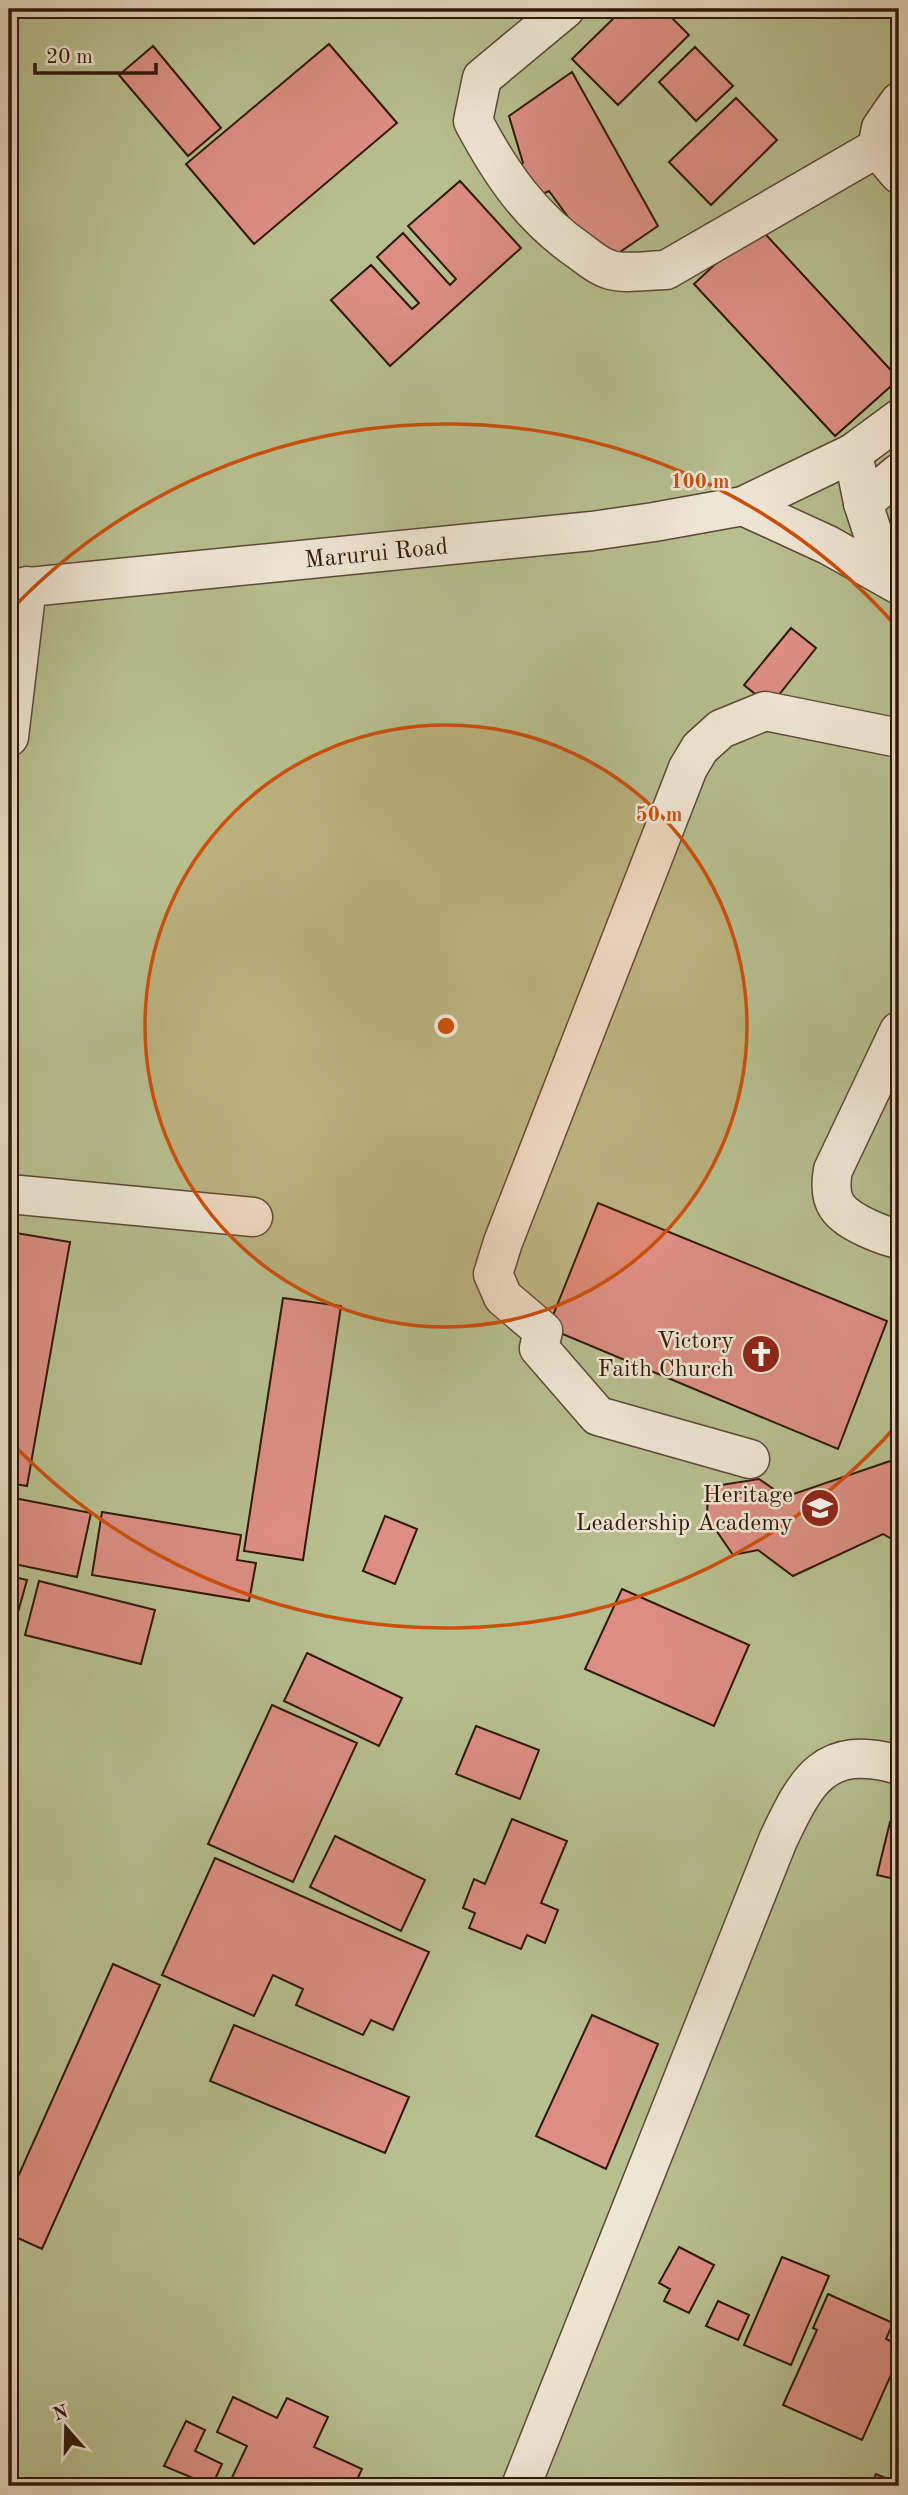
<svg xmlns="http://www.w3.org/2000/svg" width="908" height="2495" viewBox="0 0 908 2495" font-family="'Old Standard TT',serif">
	<rect width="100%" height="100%" fill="#e5d8bd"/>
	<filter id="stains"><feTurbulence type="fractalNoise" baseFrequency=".00286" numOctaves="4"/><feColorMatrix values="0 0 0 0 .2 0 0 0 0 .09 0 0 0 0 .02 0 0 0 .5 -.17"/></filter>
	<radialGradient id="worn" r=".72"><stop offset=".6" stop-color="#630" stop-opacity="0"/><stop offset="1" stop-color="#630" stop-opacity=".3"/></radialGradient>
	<path fill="#b7be8f" stroke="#746b4c" stroke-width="2" d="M 9,9 L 899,9 L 899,2486 L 9,2486 Z"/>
	<path fill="#dc8e82" stroke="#30180a" stroke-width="2" d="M 623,9 L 663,9 L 689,35 L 618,105 L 572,59 Z
		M 329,44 L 397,123 L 254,244 L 186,164 Z
		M 153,46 L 221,128 L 188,156 L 119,75 Z
		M 695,47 L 733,86 L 696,121 L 659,82 Z
		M 572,72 L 658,226 L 617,254 L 574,225 L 549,191 L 540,195 L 517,168 L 523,163 L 509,116 Z
		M 736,98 L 777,140 L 711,205 L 669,162 Z
		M 460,181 L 521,248 L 390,366 L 331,300 L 371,265 L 412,309 L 419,303 L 377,257 L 403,233 L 450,285 L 456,279 L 408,226 Z
		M 757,225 L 899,379 L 835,436 L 694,284 Z
		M 791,628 L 816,648 L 770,706 L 744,685 Z
		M 598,1203 L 887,1321 L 838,1449 L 548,1328 Z
		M 10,1232 L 70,1242 L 27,1486 L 9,1483 Z
		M 283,1298 L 341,1306 L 303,1560 L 244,1551 Z
		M 899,1458 L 899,1543 L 883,1534 L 793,1576 L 758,1550 L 733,1555 L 707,1517 L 708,1487 L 759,1479 L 785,1497 Z
		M 9,1497 L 91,1513 L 77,1577 L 9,1563 Z
		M 102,1512 L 241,1535 L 237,1560 L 256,1563 L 249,1601 L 92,1575 Z
		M 385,1516 L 417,1529 L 395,1584 L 363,1571 Z
		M 9,1576 L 27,1580 L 13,1630 L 9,1629 Z
		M 39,1581 L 155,1610 L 141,1664 L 25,1635 Z
		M 622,1589 L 749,1645 L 714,1726 L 585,1669 Z
		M 307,1653 L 402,1698 L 379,1746 L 284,1701 Z
		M 272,1705 L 357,1743 L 293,1882 L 208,1844 Z
		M 476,1726 L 539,1750 L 520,1799 L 456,1774 Z
		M 512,1819 L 567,1841 L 541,1903 L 558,1910 L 545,1943 L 527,1935 L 521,1949 L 469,1928 L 475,1913 L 463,1908 L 474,1879 L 485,1884 Z
		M 890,1822 L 899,1825 L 899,1880 L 877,1875 Z
		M 335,1836 L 425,1880 L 401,1931 L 310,1887 Z
		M 215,1858 L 429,1952 L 393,2030 L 371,2020 L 363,2035 L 296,2005 L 303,1989 L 273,1975 L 254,2016 L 162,1975 Z
		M 113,1964 L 160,1985 L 42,2249 L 9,2234 L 9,2175 L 17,2179 Z
		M 592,2015 L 658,2044 L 606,2169 L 536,2136 Z
		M 234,2025 L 409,2097 L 385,2153 L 210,2081 Z
		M 679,2247 L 714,2265 L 689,2313 L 664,2301 L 670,2289 L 659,2283 Z
		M 782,2257 L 829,2276 L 791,2365 L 744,2345 Z
		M 828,2294 L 893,2323 L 886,2339 L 899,2345 L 899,2357 L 862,2440 L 783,2405 L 817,2330 L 813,2328 Z
		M 718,2301 L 749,2315 L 738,2340 L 706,2326 Z
		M 233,2397 L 277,2418 L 287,2398 L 328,2417 L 314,2447 L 362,2469 L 354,2486 L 228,2486 L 247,2446 L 217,2432 Z
		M 186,2421 L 205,2430 L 195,2451 L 222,2464 L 212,2486 L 164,2466 Z
		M 876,2474 L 899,2484 L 899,2486 L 871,2486 Z"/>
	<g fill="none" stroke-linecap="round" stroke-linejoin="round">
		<defs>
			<g id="minor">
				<path d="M 565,9 L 482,78 L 473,121 C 501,174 531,218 581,252 C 589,258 598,266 608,269 C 622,275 650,270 666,270 L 877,148"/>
				<path d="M 899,102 L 881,128 L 877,148 L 899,174"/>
				<path d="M 853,453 L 863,503 L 874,537 L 893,580"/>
				<path d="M 863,503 L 899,473"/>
				<path d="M 743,506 L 828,545 L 899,585"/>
				<path id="s1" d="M 9,589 L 592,531 L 654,522 L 743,506 L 853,453 L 899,419"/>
				<path d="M 9,737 L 27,586"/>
				<path d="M 899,1031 L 833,1170 C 827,1203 838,1214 867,1228 C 878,1233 887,1237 899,1239"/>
				<path d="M 9,1194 L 253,1217"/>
				<path d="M 750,1459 L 598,1416 L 539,1348 L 543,1331 L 503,1297 L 493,1274 L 503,1242 L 688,768 L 700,748 L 721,729 L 765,711 L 899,738"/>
				<path d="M 521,2486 L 778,1840 C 806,1781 824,1743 899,1765"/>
			</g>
		</defs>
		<use href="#minor" stroke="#5d4837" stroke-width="41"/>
		<use href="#minor" stroke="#eee6d4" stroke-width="38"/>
	</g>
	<circle cx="446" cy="1026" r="301" fill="#cc4f0c" fill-opacity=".12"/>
	<g fill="none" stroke="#cc4f0c" stroke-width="3.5">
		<circle cx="446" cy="1026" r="301"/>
		<path d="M897 1425A602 602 0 0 1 9 1440M9 612A602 602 0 0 1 897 627"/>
	</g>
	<defs>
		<symbol id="church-disc" viewBox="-11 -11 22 22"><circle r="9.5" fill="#8f2418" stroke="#eee6d4"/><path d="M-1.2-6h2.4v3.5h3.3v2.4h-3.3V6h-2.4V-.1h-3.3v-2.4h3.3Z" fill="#fff"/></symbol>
		<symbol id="school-disc" viewBox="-11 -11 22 22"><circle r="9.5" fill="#8f2418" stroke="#eee6d4"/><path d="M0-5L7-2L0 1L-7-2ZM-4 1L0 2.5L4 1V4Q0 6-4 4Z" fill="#fff"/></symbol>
	</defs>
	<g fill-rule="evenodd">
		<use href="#church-disc" x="739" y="1332" width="44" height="44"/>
		<use href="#school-disc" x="798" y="1486" width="44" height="44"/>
	</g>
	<g text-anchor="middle" stroke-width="5" stroke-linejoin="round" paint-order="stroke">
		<g font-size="24" fill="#30180a" stroke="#eee6d4">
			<text dy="8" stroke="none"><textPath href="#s1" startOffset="369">Marurui Road</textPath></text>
		</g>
		<g font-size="24" fill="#30180a" stroke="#eee6d4" text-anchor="end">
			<text x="734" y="1348">Victory<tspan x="734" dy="28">Faith Church</tspan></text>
			<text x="793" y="1502">Heritage<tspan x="793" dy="28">Leadership Academy</tspan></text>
		</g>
	</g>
	<circle cx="446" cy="1026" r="10" fill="#cc4f0c" stroke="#eee6d4" stroke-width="3.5"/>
	<g font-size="21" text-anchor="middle" font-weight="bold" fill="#cc4f0c" stroke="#eee6d4" stroke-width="5" stroke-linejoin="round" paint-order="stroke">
		<text x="700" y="488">100 m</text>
		<text x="659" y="821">50 m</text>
	</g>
	<rect width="908" height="2495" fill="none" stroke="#e5d8bd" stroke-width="35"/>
	<rect x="10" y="10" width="887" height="2474" fill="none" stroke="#30180a" stroke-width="3.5"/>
	<rect x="18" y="18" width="873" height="2460" fill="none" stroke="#30180a" stroke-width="2"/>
	<g transform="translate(66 2428) rotate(340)" stroke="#eee6d4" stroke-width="5" paint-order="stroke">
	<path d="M0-5L12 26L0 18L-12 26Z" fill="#30180a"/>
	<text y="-10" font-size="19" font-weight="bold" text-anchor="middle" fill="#30180a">N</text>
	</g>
	<path d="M35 63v10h121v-10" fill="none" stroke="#30180a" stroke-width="3.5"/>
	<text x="46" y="63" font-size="21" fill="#30180a" stroke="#eee6d4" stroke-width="5" paint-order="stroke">20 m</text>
	<rect width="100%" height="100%" filter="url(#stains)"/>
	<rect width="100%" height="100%" fill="url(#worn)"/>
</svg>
